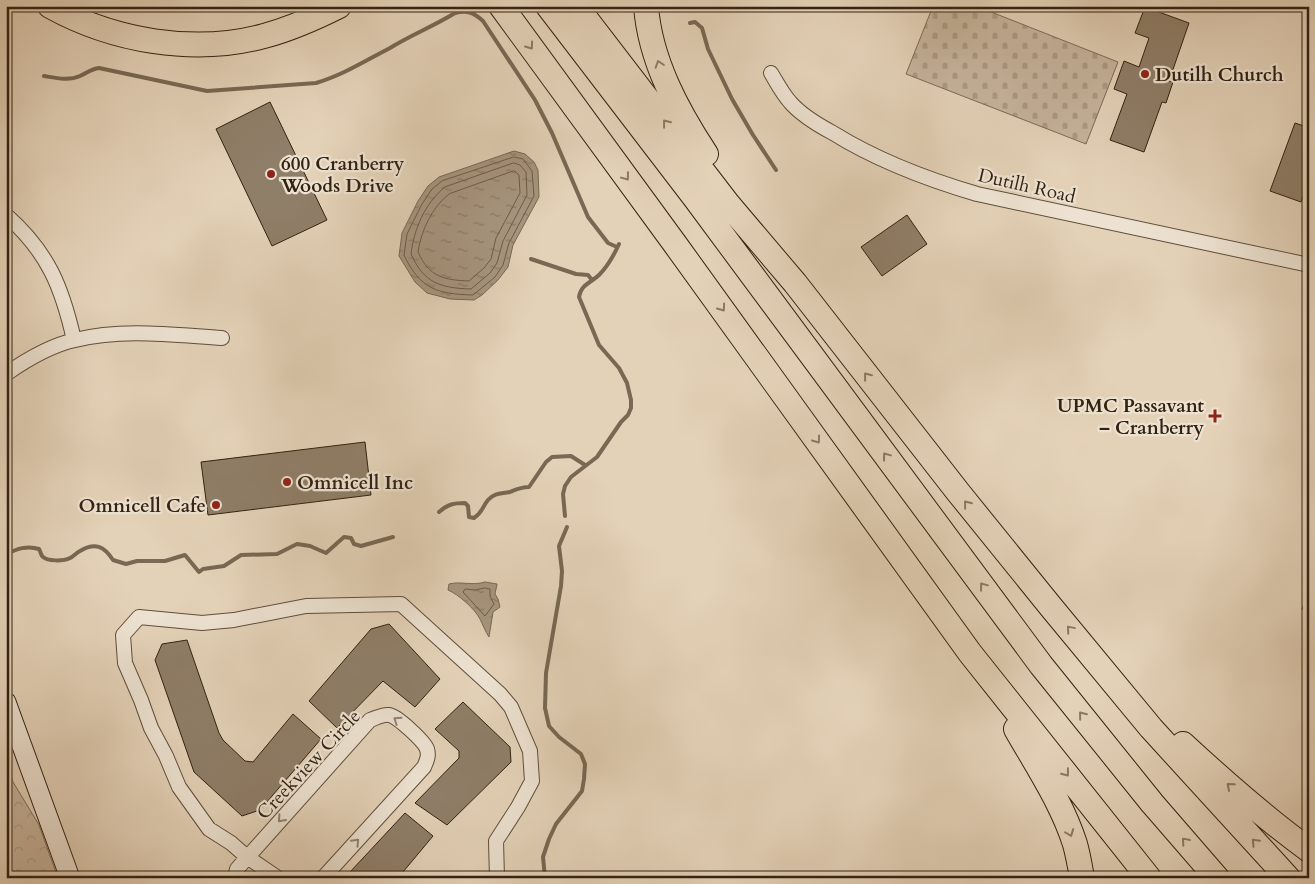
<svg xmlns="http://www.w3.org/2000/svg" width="1315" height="884" viewBox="0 0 1315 884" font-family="Cardo,serif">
	<defs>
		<pattern id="forest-crowns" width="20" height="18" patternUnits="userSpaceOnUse" patternTransform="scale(1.25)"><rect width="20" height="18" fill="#c6b49c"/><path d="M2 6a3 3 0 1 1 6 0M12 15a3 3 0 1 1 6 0" fill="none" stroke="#ab9a85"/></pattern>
		<pattern id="cemetery-stones" width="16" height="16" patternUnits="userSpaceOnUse" patternTransform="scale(1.25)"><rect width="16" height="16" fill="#c6b49c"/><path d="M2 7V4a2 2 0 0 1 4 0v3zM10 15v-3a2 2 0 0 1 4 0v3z" fill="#ab9a85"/></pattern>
		<pattern id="water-ripples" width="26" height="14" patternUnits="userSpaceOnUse" patternTransform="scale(1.25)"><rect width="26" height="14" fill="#a79680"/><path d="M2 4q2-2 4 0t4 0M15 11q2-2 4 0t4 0" fill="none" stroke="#897a67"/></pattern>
	</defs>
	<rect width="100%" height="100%" fill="#e4d2b8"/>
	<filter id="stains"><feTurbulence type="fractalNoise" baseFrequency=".004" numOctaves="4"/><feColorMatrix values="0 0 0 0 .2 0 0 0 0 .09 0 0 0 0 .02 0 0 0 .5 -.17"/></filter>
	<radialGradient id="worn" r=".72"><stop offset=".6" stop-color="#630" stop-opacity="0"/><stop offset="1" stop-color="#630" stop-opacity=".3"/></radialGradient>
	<path fill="url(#forest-crowns)" stroke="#7c6b57" d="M 6,759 L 13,782 L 39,825 L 58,878 L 6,878 Z"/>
	<path fill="url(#cemetery-stones)" stroke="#7c6b57" d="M 933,6 L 976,6 L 1118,62 L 1086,144 L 906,74 Z"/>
	<path fill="url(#water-ripples)" stroke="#786854" d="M 514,151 L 525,154 L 534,162 L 538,170 L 539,197 L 513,245 L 508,267 L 498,280 L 482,295 L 474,300 L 450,299 L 427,293 L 415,282 L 399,256 L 402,233 L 418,201 L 428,186 L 439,177 Z
		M 485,582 L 497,584 L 495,594 L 498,599 L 500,607 L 493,612 L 489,637 C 485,631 483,625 480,619 C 475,609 458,594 448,590 L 449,584 C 461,581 472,586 485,582 Z"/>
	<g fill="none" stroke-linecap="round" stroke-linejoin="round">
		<path stroke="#6c5c49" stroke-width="1" d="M 514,157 L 523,159 L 532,171 L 534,196 L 509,243 L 503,265 L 495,277 L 473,295 C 437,294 420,289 404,255 L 407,234 L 422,204 L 432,189 L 442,181 Z
			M 514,163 L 520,165 L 526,172 L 527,195 L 503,241 L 497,263 L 490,273 L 471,289 C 440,288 424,283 411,254 C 414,229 425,203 445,187 Z
			M 514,171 L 519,175 L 520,193 L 496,238 L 491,259 L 484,268 L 469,281 C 444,280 429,277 418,252 C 421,231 432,207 449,194 Z
			M 485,588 L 490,589 L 490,596 L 494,604 L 485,616 L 463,592 L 465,589 L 475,590 Z"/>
		<path stroke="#786854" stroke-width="4" d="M 690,23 L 695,22 L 702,28 L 708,49 L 732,99 L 753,135 L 776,170
			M 44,76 C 56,78 69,81 80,76 C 87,73 91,69 99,68 L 207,91 L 316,83 C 343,75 365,61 390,48 C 411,35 434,26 455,13 C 467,10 473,12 483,21 L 535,100 L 552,133 L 588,217 L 608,243 L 617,247
			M 531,259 L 576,274 L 588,275 L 592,280
			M 439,512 C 448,504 454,503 465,503 L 468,506 L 469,517 L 474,518 C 483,512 482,507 488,500 C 495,492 502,494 510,492 C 517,489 521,487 529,487 L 546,462 L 552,457 L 571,456 L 585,465
			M 565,516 L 563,494 L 565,486 L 571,477 L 597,457 L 621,422 L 628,415 L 631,408 L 631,400 L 627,383 L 619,368 L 599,345 L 579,297 C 581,284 591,283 599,275 C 608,266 614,255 619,244
			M 6,554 C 17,549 27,545 39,549 C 40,551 41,554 42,556 C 47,562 64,561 70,558 C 73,557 76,553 80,551 C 95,542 104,546 113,560 L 126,564 L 137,561 L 165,561 L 185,555 L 199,572 L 203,569 L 224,566 L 241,555 L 277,554 L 297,544 L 310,546 L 326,553 L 344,537 L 351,538 L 354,544 L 361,546 L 393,537
			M 545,878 L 543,857 L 549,839 L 556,824 L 582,791 L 584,779 L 585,764 L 581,754 L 559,737 L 549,726 L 545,708 L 546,673 L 561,586 L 562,571 L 559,546 L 567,527"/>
	</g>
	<path fill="#8f7e68" stroke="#322212" d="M 1145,7 L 1189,23 L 1169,81 L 1173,82 L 1166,103 L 1162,102 L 1144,152 L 1110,140 L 1127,94 L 1114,89 L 1124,61 L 1139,67 L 1149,38 L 1135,33 Z
		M 270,102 L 327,220 L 272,246 L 216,129 Z
		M 1295,123 L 1307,127 L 1309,123 L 1309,181 L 1301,202 L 1270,191 Z
		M 907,215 L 927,244 L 882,276 L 861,247 Z
		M 365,442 L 371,495 L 208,515 L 201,462 Z
		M 1309,590 L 1309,611 L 1302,609 Z
		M 389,624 L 440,679 L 415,707 L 383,681 L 337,728 L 309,701 L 371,629 Z
		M 187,640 L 219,733 L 223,740 L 245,761 L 253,762 L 293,714 L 321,739 L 260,810 L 242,816 L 194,772 L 155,660 L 162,644 Z
		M 463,702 L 510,747 L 511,762 L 447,825 L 415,803 L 459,758 L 459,751 L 435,729 Z
		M 405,813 L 433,836 L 398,878 L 350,878 L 350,872 Z"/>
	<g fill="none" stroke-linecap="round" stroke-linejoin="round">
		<defs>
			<path id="street" d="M 771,73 C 777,83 782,93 790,102 C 801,115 818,125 833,133 C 878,161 926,179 977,194 L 1309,265
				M 6,215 C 48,252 62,287 74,340
				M 6,374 C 26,360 52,345 75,340 C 123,328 174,335 222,338
				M 235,878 L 237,869 L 370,720 C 376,718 383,714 389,715 C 397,716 424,741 427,749 C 429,756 427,760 424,767 L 323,878
				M 278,878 L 247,857 L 231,843 L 209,829 L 179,787 L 166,756 L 151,728 L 141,700 L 125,663 L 123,635 L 139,617 L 202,623 L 234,620 L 306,606 L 401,604 L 500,694 L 511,707 L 530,751 L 532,781 L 518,807 L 496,841 L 497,878"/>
			<path id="secondary" d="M 6,702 L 70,878"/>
			<path id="highway" d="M 50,6 C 113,41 194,55 264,36 C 290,29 315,18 339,6
				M 501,6 L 675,244 L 970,653 L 1149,878
				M 548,6 L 695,198 L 1041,665 L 1152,803 L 1217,878
				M 576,6 L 728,204 L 795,283 L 958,492 L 1051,607 L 1151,728 L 1288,878
				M 646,6 C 650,60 677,110 706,154
				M 1016,729 C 1037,766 1062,803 1075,844 C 1078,855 1080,866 1082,878
				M 1183,744 C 1223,781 1265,818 1309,850"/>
		</defs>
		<use href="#street" stroke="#5e4e3c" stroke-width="16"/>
		<use href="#secondary" stroke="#322212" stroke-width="21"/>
		<use href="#highway" stroke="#322212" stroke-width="26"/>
		<use href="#street" stroke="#ede2d1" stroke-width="14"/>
		<use href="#secondary" stroke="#ede2d1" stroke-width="19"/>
		<use href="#highway" stroke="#e4d2b8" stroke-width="24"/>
	</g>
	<defs><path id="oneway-chevron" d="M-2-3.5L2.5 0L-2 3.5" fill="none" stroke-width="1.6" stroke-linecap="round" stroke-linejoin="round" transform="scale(1.25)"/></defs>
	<g stroke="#8b7a65">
		<use href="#oneway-chevron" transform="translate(530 46) rotate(54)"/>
		<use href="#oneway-chevron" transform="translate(659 64) rotate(-108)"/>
		<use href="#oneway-chevron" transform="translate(666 123) rotate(-128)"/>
		<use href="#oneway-chevron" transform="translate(626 177) rotate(53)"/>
		<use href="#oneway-chevron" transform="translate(722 308) rotate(54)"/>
		<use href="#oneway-chevron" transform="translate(867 376) rotate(-128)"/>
		<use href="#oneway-chevron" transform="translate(817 440) rotate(54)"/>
		<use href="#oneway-chevron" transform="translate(886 456) rotate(-127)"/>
		<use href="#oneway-chevron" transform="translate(967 504) rotate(-129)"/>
		<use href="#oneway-chevron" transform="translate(983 586) rotate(-127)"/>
		<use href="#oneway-chevron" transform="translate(1070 629) rotate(-130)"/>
		<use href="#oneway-chevron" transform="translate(1082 715) rotate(-129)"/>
		<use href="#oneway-chevron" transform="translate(1066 773) rotate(52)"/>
		<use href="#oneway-chevron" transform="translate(1230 786) rotate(-139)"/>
		<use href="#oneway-chevron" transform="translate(1070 833) rotate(69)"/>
		<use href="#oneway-chevron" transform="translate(1185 841) rotate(-131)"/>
		<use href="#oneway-chevron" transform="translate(1255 842) rotate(-133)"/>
	</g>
	<g stroke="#908272">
		<use href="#oneway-chevron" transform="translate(397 720) rotate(-145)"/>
		<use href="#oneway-chevron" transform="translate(281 819) rotate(132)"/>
		<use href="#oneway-chevron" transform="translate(356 842) rotate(-47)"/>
	</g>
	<g fill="#8f2418" stroke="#ede2d1" stroke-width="2">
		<circle cx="1145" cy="74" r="5"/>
		<circle cx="271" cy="174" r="5"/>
		<path d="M1212.5 408.5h5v5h5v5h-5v5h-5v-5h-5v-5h5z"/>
		<circle cx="287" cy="482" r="5"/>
		<circle cx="216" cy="505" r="5"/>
	</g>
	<g text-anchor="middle" stroke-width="4.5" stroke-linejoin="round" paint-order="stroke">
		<g font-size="19" font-weight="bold" fill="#322212" stroke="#ede2d1" text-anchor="start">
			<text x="1155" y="81">Dutilh Church</text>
			<text x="281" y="170">600 Cranberry<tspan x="281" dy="22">Woods Drive</tspan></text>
			<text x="1204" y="412" text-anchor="end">UPMC Passavant<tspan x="1204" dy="22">– Cranberry</tspan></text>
			<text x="297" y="489">Omnicell Inc</text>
			<text x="206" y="512" text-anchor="end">Omnicell Cafe</text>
		</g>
		<g font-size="19" fill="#322212" stroke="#ede2d1">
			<text transform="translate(1027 185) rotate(13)" y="7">Dutilh Road</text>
			<text transform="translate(308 764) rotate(-47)" y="7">Creekview Circle</text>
		</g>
	</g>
	<rect width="1315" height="884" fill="none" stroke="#e4d2b8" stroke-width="25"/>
	<rect x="8" y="8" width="1300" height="869" fill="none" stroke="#322212" stroke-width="2.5"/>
	<rect x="12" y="12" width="1290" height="859" fill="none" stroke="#322212"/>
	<rect width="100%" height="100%" filter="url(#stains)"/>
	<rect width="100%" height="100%" fill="url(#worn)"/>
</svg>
